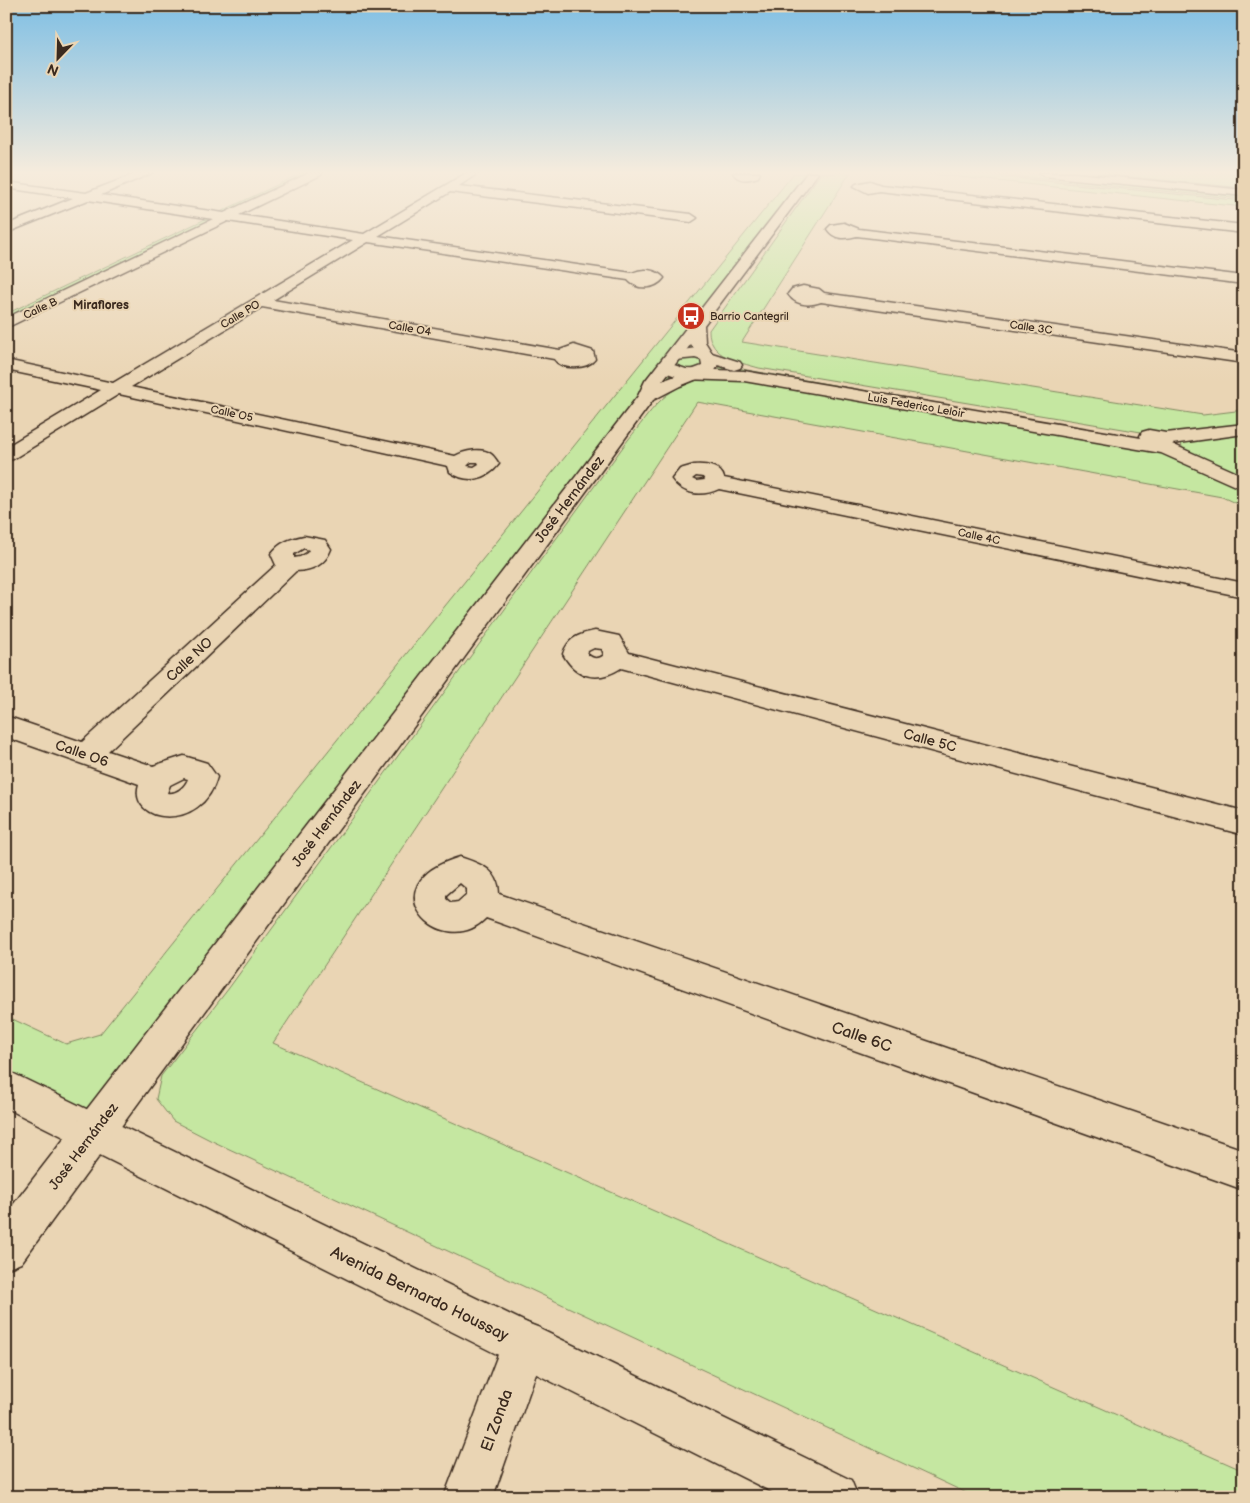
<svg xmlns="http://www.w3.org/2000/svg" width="1250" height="1503" viewBox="0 0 1250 1503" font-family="'Balsamiq Sans',sans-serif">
	<rect width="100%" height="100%" fill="#ead5b4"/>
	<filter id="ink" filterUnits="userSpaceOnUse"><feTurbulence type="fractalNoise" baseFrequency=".02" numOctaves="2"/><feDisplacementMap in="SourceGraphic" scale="10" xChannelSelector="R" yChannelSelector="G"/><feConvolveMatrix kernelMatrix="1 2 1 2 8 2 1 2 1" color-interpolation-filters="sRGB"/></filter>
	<g filter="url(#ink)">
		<path fill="#c5e7a1" stroke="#808860" d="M 302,173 L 317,173 L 6,324 L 6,314 Z
			M 794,173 L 813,173 L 697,326 L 711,364 L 659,389 L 94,1131 L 6,1088 L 6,1016 L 66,1044 L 100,1034 Z
			M 821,173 L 850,173 L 742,342 L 1203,415 L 1244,410 L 1244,425 L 1169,434 L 1153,434 L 759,368 C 738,362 709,357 709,330 Z
			M 921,173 L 966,173 L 1244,201 L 1244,207 Z
			M 982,173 L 1025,173 L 1231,194 L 1241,196 L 1243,199 Z
			M 1090,173 L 1244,173 L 1244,188 Z
			M 722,364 L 747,370 L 1156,441 L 716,373 Z
			M 702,379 L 741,379 L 1149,449 L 1171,455 L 1244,489 L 1244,507 L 1222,497 L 697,402 L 273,1043 L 1244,1471 L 1244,1497 L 975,1497 L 210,1140 L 173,1121 L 156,1099 L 161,1076 L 229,988 L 628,440 C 652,411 662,388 702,379 Z
			M 1244,434 L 1244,478 L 1183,451 L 1181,443 Z"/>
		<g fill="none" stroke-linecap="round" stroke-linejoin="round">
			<defs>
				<path id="minor" d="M 138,173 L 152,173 L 101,195 L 224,213 L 309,173 L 322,173 L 321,175 L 239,215 L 364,234 L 466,173 L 478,173 L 459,186 L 691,214 L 697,218 L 691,222 L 450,192 L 378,236 L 632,273 C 643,268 656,269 664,278 C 656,289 637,291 628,280 L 368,242 L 273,300 L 560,350 L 574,345 L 593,351 L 595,359 C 587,370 561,370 554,359 L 262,307 L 131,387 L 455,456 C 464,451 482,447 491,454 C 494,456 497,461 499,464 C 487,480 467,484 450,472 L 448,466 L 119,394 L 13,459 L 6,461 L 6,447 L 101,390 L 6,370 L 6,360 L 113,383 L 353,240 L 228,221 L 6,328 L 6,318 L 213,219 L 88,200 L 6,233 L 6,225 L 73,198 L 6,188 L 6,182 L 86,193 ZM 471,462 L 478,462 L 479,464 L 474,467 L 467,466 Z
					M 733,173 L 760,173 L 758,177 C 748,180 739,182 733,173 Z
					M 870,181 L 881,185 L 1244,225 L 1244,233 L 879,191 L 868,193 L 854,186 L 856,184 Z
					M 844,223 L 859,229 L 1244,276 L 1244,284 L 857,236 C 845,239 834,240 827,229 L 831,225 Z
					M 803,286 L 819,289 L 824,293 L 1244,353 L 1244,363 L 821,302 C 809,306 796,306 788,294 L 792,289 Z
					M 694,465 C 705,464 721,466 724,478 L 1244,583 L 1244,597 L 719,489 C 702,497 683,495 672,479 L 680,469 ZM 696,476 L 703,477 L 705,480 L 696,481 L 692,479 Z
					M 304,536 L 325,540 L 331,549 C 325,565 313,570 296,571 L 108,751 L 153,766 L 184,756 L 207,763 L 217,777 C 202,833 127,824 139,784 L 6,737 L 6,716 L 82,742 L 276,565 L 271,554 C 280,542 290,539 304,536 ZM 304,548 L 309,550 L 307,553 L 300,557 L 294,558 L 294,554 ZM 184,778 L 188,779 C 185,787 176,795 167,793 L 170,785 Z
					M 595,631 L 619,636 L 629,653 L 1244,811 L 1244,835 L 621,668 C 598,683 576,678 563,654 C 568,638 579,634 595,631 ZM 594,648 L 602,649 L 604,655 C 598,660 593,659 587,654 L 588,651 Z
					M 460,857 C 480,864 499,869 499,894 L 1244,1150 L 1244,1190 L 486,918 C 443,963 365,885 460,857 ZM 460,883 L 467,889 L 467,894 L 458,902 L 451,903 L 446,899 L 446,895 Z
					M 524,1322 L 540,1328 L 546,1344 L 493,1497 L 444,1497 L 508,1328 Z"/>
				<path id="tertiary" d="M 696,348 L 740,362 L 742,365 L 740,368 L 734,370 L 695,358 L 675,360 L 669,358 L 667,355 L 669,352 Z
					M 665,362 L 686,369 L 744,371 L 1141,438 L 1140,436 L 1142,432 L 1149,430 L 1166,433 L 1244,424 L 1244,434 L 1172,444 L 1244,476 L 1244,490 L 1161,453 L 744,381 L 684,379 L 659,370 L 657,367 L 659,364 Z"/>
				<path id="secondary" d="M 1039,173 L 1075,173 L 1244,190 L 1244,196 L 1044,176 Z
					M 6,1070 L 851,1480 L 858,1497 L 782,1497 L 6,1108 Z"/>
				<path id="primary" d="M 807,173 L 818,173 L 704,325 L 705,342 L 719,364 L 714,372 L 680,386 L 653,400 L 21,1263 L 6,1269 L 6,1214 L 638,396 L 645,381 ZM 691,344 L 701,359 L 702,366 L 662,381 Z"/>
			</defs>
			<use href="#minor" stroke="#3b2a1e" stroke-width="3"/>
			<use href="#tertiary" stroke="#3b2a1e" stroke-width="3"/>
			<use href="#secondary" stroke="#3b2a1e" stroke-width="3"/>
			<use href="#primary" stroke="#3b2a1e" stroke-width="3"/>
			<use href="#minor" fill="#ead5b4" fill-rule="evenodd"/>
			<use href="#tertiary" fill="#ead5b4" fill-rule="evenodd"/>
			<use href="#secondary" fill="#ead5b4" fill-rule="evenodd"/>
			<use href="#primary" fill="#ead5b4" fill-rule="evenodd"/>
		</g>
	</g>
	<linearGradient id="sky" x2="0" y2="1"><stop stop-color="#7fbfe4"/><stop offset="0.45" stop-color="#f6ecdd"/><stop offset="1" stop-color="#f6ecdd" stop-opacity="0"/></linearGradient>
	<rect width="1250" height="383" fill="url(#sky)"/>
	<defs>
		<symbol id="bus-disc" viewBox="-11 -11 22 22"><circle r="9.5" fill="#c8321e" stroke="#ead5b4"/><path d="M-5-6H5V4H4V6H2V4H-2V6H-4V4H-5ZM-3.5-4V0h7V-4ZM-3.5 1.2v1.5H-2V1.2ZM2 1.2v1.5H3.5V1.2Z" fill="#fff"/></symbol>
	</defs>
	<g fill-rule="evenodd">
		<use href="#bus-disc" x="675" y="300" width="32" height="32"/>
	</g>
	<g text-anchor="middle" stroke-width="4" stroke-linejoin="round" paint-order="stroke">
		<g font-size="11" fill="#3b2a1e" stroke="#ead5b4">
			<text transform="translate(40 308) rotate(-25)" y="4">Calle B</text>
			<text transform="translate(240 314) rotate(-31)" y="4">Calle PO</text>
			<text transform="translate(1031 327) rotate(8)" y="4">Calle 3C</text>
			<text transform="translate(410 328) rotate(10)" y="4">Calle O4</text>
			<text transform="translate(916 405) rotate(10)" y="4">Luis Federico Leloir</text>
			<text transform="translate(232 413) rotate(12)" y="4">Calle O5</text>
			<text transform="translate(979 536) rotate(12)" y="4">Calle 4C</text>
		</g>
		<g font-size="11" fill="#3b2a1e" stroke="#ead5b4" text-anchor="start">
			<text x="710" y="320">Barrio Cantegril</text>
		</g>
		<g font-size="12" font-weight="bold" fill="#3b2a1e" stroke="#ead5b4">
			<text x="101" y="309">Miraflores</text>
		</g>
		<g font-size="14" fill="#3b2a1e" stroke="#ead5b4">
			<text transform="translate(569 499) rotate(-53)" y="5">José Hernández</text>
			<text transform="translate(189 659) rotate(-43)" y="5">Calle NO</text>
			<text transform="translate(930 740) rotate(15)" y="5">Calle 5C</text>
			<text transform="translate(82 753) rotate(19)" y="5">Calle O6</text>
			<text transform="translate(326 823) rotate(-53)" y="5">José Hernández</text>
			<text transform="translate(83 1146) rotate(-53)" y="5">José Hernández</text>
		</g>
		<g font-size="16" fill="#3b2a1e" stroke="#ead5b4">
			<text transform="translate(862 1036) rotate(19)" y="6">Calle 6C</text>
			<text transform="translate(420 1293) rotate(26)" y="6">Avenida Bernardo Houssay</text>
			<text transform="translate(496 1420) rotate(-70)" y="6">El Zonda</text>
		</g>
	</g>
	<rect width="1250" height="1503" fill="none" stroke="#ead5b4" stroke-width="25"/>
	<rect x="12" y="12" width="1225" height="1478" fill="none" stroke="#3b2a1e" stroke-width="2" filter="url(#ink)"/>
	<g transform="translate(58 58) rotate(203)" stroke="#ead5b4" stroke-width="4" paint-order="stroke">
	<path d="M0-4L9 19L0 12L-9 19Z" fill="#3b2a1e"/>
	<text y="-8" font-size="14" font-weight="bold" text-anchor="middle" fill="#3b2a1e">N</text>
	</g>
</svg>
